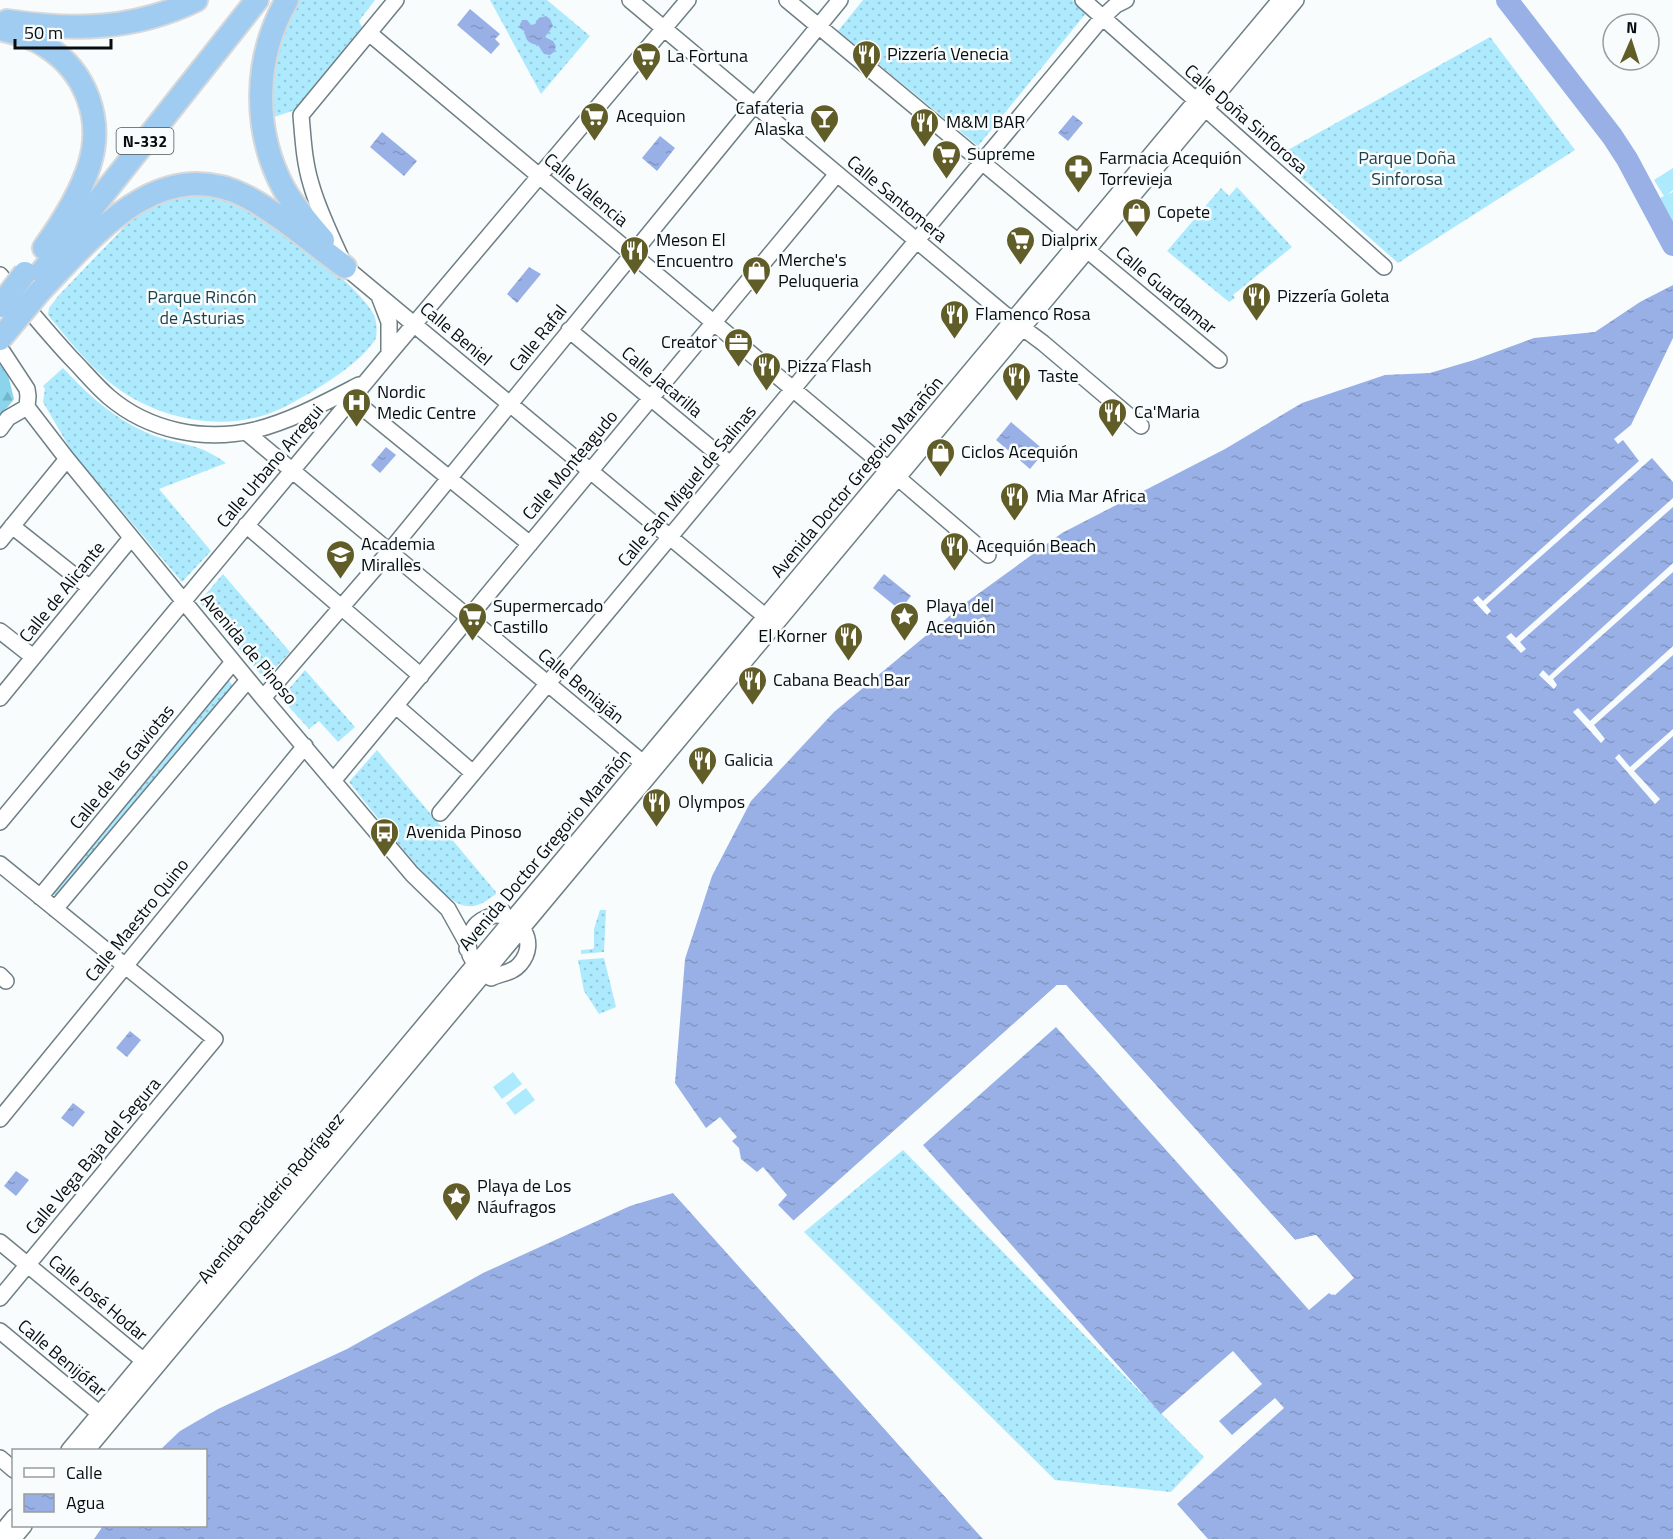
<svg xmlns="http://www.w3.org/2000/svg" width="1673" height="1539" viewBox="0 0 1673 1539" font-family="'Titillium Web',sans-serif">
	<defs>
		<pattern id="grass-dots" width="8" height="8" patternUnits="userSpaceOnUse" patternTransform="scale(1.5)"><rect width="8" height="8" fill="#adeafe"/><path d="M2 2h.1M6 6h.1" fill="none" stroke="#93c8d8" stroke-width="1.8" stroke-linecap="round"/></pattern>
		<pattern id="forest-firs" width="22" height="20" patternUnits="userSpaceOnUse" patternTransform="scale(1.5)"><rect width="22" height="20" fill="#8ad4ec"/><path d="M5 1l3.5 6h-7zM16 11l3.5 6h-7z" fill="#76b5c9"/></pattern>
		<pattern id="water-ripples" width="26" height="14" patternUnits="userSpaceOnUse" patternTransform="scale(1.5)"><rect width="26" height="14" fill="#98b0e5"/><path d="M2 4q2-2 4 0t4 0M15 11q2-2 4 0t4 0" fill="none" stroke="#8296c3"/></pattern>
	</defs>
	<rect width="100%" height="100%" fill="#f8fcfd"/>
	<path fill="url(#grass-dots)" d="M 297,0 L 375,0 L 359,21 L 362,27 L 295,110 L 274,117 L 270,111 L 275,54 Z
		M 490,0 L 547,0 L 590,36 L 541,94 Z
		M 863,0 L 1072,0 L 1087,12 L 978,146 L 838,31 Z
		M 1490,37 L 1575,150 L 1398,263 L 1277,156 Z
		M 1237,187 L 1292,247 L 1233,295 L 1235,298 L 1229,302 L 1167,251 L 1221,188 L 1229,196 Z
		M 200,193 C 211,196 225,197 236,201 C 265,212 362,288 374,315 C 377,322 377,331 376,338 C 364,359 330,381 310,393 C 295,401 281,410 265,415 C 214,431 155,417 113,385 C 88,365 68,339 48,315 L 49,308 L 59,295 L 131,220 C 154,201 171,198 200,193 Z
		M 63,368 C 91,398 121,425 161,438 C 189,446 201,445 226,463 L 159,489 L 211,551 L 182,582 L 72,452 L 43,402 L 45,389 L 43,386 Z
		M 223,574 L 290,652 L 265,679 L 199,602 Z
		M 305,670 L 355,727 L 338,742 L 319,721 L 309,729 L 281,698 Z
		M 226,677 L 234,687 L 60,900 L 50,891 Z
		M 377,750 L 496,892 L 496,894 C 485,902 476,909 462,905 C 436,897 370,807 349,782 Z
		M 600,910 L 606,910 L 604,952 L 581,954 L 581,950 L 593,949 L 594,947 L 594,929 Z
		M 604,958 L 616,1007 L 599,1014 L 584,991 L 578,960 Z
		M 903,1150 L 1204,1457 L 1171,1492 L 1055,1480 L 804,1232 Z"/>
	<path fill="url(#forest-firs)" d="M 0,361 L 8,375 L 14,399 L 0,417 Z"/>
	<path fill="#adeafe" d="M 1673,168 L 1673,190 L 1668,194 L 1673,192 L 1673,223 L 1660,198 L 1664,196 L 1654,180 Z
		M 513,1072 L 522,1084 L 502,1099 L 493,1087 Z
		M 526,1088 L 535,1100 L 515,1115 L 506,1103 Z"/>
	<path fill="url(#water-ripples)" d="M 470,9 L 500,34 L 495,39 L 500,44 L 491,54 L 457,25 Z
		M 546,16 L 550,19 L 553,26 L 545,37 L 553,41 L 556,46 L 554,52 L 550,55 L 544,54 L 538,45 C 530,44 525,41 525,32 L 519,27 L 522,20 L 527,20 L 531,25 L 535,24 L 539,18 Z
		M 1073,115 L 1083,123 L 1068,141 L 1058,133 Z
		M 382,132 L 417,161 L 404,176 L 370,147 Z
		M 660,136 L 675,148 L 657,171 L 642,158 Z
		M 529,267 L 541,274 L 517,303 L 507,294 Z
		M 1673,285 L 1673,338 L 1631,425 L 1614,439 L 1618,444 L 1623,440 L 1639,461 L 1483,601 L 1478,596 L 1473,600 L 1487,615 L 1491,611 L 1486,605 L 1652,458 L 1673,482 L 1673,498 L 1516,638 L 1511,633 L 1506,637 L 1521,653 L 1526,649 L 1520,642 L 1673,507 L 1673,563 L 1549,676 L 1543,670 L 1539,675 L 1554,689 L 1557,685 L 1553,679 L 1673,572 L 1673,646 L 1590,721 L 1578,708 L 1573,712 L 1601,743 L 1605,739 L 1594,725 L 1673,655 L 1673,729 L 1630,767 L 1619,754 L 1615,758 L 1655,804 L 1660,799 L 1634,771 L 1673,736 L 1673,1539 L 1208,1539 L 1177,1504 L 1284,1408 L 1275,1398 L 1232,1435 L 1219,1421 L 1262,1384 L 1233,1351 L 1161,1414 L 923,1145 L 1056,1027 L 1309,1310 L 1329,1293 L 1332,1295 L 1353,1277 L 1316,1235 L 1295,1240 L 1066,985 L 1057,985 L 793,1221 L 778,1205 L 787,1195 L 763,1167 L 757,1172 L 741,1159 L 739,1148 L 732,1141 L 737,1137 L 720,1117 L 706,1128 L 675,1083 L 685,959 L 712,876 L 751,801 L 834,712 L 964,604 L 1062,533 L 1225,449 L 1302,403 L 1385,375 L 1430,373 L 1474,360 L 1534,338 L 1595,332 L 1640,302 Z
		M 1011,422 L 1045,451 L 1030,469 L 996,440 Z
		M 386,447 L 396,455 L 380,473 L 371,465 Z
		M 884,574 L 911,596 L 900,610 L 873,588 Z
		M 130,1031 L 141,1040 L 127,1057 L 116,1048 Z
		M 73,1103 L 85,1112 L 73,1127 L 61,1118 Z
		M 16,1171 L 29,1180 L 16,1196 L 4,1186 Z
		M 673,1193 L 983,1539 L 94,1539 L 103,1526 L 206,1526 L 206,1450 L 160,1450 L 180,1431 L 218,1409 L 347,1349 L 483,1273 L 630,1206 Z"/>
	<path fill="#f8fcfd" d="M 1057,985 L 1066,985 L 1295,1240 L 1316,1235 L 1354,1278 L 1335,1295 L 1329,1293 L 1331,1291 L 1334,1292 L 1349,1277 L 1315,1238 L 1292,1242 L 1065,988 L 1058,988 L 795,1223 L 791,1223 L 776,1208 L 778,1205 L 794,1221 Z
		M 671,1190 L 675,1191 L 695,1211 L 986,1539 L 983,1539 Z"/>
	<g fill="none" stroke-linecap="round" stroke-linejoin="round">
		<path stroke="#98b0e5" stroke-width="22" d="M 1507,0 L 1612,136 L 1627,159 L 1673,245"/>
		<defs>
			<path id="minor" d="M 396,0 L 301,115 C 303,138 304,161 311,184 C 319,213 333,239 345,267 L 772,622
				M 630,0 L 1003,313 L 1043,343 L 1141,426
				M 787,0 L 1078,242
				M 1083,0 L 1384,267
				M 369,33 L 888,469
				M 1087,250 L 1219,360
				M 0,275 C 23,303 46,331 71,358 C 84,371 95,385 109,397 C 149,431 204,442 255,430 C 291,421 326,402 359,385
				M 379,296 L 389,322 L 389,354
				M 569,330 L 730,464
				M 0,348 L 27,389 L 28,396 L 27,407
				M 352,399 L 530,544
				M 27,407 L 67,459 L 263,698 L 412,874 L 448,909 L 468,945 L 470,955 L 475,964 L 486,971 L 499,974
				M 0,429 L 8,418 L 27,407
				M 246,432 L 643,763
				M 897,477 L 988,555
				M 246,525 L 421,676
				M 12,526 L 90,588
				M 0,541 L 67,459
				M 0,631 L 33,657
				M 0,698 L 131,538
				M 263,698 L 389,552 L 840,0
				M 396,706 L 473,773
				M 333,781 L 837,174
				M 440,813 L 1102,18 L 1116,5 L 1126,0
				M 0,822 L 389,354 L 688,0
				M 0,864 L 215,1039 L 0,1298
				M 40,897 L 233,662
				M 55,909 L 248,680
				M 467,949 C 471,922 479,920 503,912
				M 0,975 L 6,981
				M 491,978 C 501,973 513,973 520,964 C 539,942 520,914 495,915
				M 0,1119 L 305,746
				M 0,1242 L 144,1361
				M 0,1331 L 100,1414
				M 69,1450 L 1280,0
				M 87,1450 L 1296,0
				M 0,1458 L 14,1470
				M 0,1534 L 14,1517
				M 13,1539 L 24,1526"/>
			<path id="highway" d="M 287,0 C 254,57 252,130 284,189 C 295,208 309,224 323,240
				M 7,21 C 75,31 134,30 196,0
				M 0,29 C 16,33 33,37 47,47 C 86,72 103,119 90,163 C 81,193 62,223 44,248
				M 40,274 L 257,0
				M 40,291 C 95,234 160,152 247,197 C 279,214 315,245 345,267"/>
		</defs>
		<use href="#minor" stroke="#6e7f85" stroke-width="18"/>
		<use href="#highway" stroke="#d7d8d9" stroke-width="26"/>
		<use href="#minor" stroke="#fff" stroke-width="15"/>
		<use href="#highway" stroke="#9fccf0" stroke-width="22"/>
		<defs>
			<path id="highway-bridge" d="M 0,306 L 25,273
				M 0,339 L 40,291"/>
		</defs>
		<use href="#highway-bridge" stroke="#d7d8d9" stroke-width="26" stroke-linecap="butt"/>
		<use href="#highway-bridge" stroke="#9fccf0" stroke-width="22"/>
	</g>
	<defs>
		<symbol id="restaurant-pin" viewBox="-11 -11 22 30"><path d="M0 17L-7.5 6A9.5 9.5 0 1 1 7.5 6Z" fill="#605d29" stroke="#f8fcfd"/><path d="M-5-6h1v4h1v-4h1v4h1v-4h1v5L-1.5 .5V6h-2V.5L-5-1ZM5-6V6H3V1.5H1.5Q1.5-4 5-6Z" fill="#fff"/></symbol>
		<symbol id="supermarket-pin" viewBox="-11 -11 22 30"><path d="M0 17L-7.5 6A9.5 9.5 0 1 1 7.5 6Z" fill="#605d29" stroke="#f8fcfd"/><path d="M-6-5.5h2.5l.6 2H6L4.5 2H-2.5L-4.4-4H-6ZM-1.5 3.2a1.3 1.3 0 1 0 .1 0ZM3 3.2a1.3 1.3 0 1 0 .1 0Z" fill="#fff"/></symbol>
		<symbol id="bar-pin" viewBox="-11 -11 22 30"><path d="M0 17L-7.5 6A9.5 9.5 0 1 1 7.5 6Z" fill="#605d29" stroke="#f8fcfd"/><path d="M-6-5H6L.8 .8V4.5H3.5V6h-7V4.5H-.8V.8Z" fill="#fff"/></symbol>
		<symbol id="pharmacy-pin" viewBox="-11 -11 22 30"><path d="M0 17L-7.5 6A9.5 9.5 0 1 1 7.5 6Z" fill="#605d29" stroke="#f8fcfd"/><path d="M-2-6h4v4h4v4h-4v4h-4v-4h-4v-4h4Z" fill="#fff"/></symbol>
		<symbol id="shop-pin" viewBox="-11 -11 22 30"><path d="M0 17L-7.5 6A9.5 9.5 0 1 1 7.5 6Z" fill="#605d29" stroke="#f8fcfd"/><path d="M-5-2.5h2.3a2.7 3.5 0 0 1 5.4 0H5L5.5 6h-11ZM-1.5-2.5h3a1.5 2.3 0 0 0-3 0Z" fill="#fff"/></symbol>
		<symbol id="office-pin" viewBox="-11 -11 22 30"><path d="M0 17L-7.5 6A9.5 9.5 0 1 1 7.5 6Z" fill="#605d29" stroke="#f8fcfd"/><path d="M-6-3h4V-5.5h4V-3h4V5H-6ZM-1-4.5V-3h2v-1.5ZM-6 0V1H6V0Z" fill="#fff"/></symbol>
		<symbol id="hospital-pin" viewBox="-11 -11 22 30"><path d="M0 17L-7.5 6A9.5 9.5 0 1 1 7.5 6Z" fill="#605d29" stroke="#f8fcfd"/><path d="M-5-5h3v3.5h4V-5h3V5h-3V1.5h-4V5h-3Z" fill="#fff"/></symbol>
		<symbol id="school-pin" viewBox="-11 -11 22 30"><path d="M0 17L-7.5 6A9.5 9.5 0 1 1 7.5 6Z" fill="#605d29" stroke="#f8fcfd"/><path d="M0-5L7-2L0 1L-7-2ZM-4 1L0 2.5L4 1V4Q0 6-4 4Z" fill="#fff"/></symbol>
		<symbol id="sight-pin" viewBox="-11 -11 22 30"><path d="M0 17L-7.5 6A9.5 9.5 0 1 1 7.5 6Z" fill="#605d29" stroke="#f8fcfd"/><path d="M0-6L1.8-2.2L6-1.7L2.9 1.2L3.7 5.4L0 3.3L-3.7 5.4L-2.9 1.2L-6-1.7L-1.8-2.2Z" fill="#fff"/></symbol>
		<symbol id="bus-pin" viewBox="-11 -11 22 30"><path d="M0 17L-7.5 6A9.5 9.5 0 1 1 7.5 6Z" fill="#605d29" stroke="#f8fcfd"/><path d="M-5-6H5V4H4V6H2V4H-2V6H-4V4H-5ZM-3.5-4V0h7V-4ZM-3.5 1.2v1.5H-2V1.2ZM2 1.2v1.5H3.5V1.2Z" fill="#fff"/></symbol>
	</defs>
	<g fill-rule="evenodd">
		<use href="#restaurant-pin" x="850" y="38" width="33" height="45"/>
		<use href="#supermarket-pin" x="630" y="40" width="33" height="45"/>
		<use href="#supermarket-pin" x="578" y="100" width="33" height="45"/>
		<use href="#bar-pin" x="808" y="102" width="33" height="45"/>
		<use href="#restaurant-pin" x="908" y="106" width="33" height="45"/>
		<use href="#supermarket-pin" x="930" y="138" width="33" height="45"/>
		<use href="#pharmacy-pin" x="1062" y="152" width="33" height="45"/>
		<use href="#shop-pin" x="1120" y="196" width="33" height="45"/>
		<use href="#supermarket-pin" x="1004" y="224" width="33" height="45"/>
		<use href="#restaurant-pin" x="618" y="234" width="33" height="45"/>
		<use href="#shop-pin" x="740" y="254" width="33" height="45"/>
		<use href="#restaurant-pin" x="1240" y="280" width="33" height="45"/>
		<use href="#restaurant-pin" x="938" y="298" width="33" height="45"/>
		<use href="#office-pin" x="722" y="326" width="33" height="45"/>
		<use href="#restaurant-pin" x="750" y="350" width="33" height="45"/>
		<use href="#restaurant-pin" x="1000" y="360" width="33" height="45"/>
		<use href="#hospital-pin" x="340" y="386" width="33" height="45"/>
		<use href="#restaurant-pin" x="1096" y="396" width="33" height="45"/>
		<use href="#shop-pin" x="924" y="436" width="33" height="45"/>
		<use href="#restaurant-pin" x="998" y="480" width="33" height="45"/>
		<use href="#restaurant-pin" x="938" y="530" width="33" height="45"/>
		<use href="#school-pin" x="324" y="538" width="33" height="45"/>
		<use href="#supermarket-pin" x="456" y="600" width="33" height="45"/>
		<use href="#sight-pin" x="888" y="600" width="33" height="45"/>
		<use href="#restaurant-pin" x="832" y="620" width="33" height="45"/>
		<use href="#restaurant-pin" x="736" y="664" width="33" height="45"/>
		<use href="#restaurant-pin" x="686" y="744" width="33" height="45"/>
		<use href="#restaurant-pin" x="640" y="786" width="33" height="45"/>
		<use href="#bus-pin" x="368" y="816" width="33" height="45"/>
		<use href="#sight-pin" x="440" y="1180" width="33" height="45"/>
	</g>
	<g text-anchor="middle" stroke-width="5" stroke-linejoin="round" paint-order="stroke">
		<rect fill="#f8fcfd" stroke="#4f5556" stroke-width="1.5" x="116.5" y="128" width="57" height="26" rx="4.5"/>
		<g font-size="16" font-weight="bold" fill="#070d0f">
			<text x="145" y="147">N-332</text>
		</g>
		<g font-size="18" fill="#070d0f" stroke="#f8fcfd" text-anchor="start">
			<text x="887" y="60">Pizzería Venecia</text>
			<text x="667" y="62">La Fortuna</text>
			<text x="804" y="114" text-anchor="end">Cafateria<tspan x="804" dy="21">Alaska</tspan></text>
			<text x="616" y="122">Acequion</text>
			<text x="946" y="128">M&amp;M BAR</text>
			<text x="967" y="160">Supreme</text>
			<text x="1099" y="164">Farmacia Acequión<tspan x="1099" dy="21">Torrevieja</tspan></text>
			<text x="1157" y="218">Copete</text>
			<text x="656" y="246">Meson El<tspan x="656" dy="21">Encuentro</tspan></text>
			<text x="1041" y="246">Dialprix</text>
			<text x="778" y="266">Merche's<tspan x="778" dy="21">Peluqueria</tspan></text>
			<text x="1277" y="302">Pizzería Goleta</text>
			<text x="975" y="320">Flamenco Rosa</text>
			<text x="717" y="348" text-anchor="end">Creator</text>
			<text x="787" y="372">Pizza Flash</text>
			<text x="1038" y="382">Taste</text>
			<text x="377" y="398">Nordic<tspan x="377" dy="21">Medic Centre</tspan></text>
			<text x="1134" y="418">Ca'Maria</text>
			<text x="961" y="458">Ciclos Acequión</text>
			<text x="1036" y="502">Mia Mar Africa</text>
			<text x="361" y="550">Academia<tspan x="361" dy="21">Miralles</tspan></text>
			<text x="976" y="552">Acequión Beach</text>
			<text x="493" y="612">Supermercado<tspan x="493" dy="21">Castillo</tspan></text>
			<text x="926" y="612">Playa del<tspan x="926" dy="21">Acequión</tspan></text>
			<text x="827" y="642" text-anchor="end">El Korner</text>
			<text x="773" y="686">Cabana Beach Bar</text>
			<text x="724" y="766">Galicia</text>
			<text x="678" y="808">Olympos</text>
			<text x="406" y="838">Avenida Pinoso</text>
			<text x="477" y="1192">Playa de Los<tspan x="477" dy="21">Náufragos</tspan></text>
		</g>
		<g font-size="18" fill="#070d0f" stroke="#f8fcfd">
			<text transform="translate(1246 119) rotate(41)" y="6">Calle Doña Sinforosa</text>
			<text transform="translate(586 190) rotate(40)" y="6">Calle Valencia</text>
			<text transform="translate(897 199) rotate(40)" y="6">Calle Santomera</text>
			<text transform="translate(1166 290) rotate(40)" y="6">Calle Guardamar</text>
			<text transform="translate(456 334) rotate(40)" y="6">Calle Beniel</text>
			<text transform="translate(538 338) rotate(-51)" y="6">Calle Rafal</text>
			<text transform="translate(662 382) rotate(40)" y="6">Calle Jacarilla</text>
			<text transform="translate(570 465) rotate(-50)" y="6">Calle Monteagudo</text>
			<text transform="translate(270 466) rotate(-50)" y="6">Calle Urbano Arregui</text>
			<text transform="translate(857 477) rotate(-50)" y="6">Avenida Doctor Gregorio Marañón</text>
			<text transform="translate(687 486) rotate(-50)" y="6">Calle San Miguel de Salinas</text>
			<text transform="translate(62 592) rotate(-51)" y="6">Calle de Alicante</text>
			<text transform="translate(249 649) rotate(50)" y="6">Avenida de Pinoso</text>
			<text transform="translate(581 686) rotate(40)" y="6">Calle Beniaján</text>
			<text transform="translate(122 767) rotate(-51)" y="6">Calle de las Gaviotas</text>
			<text transform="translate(545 850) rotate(-50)" y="6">Avenida Doctor Gregorio Marañón</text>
			<text transform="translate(137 920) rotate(-51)" y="6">Calle Maestro Quino</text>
			<text transform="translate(93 1156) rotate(-50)" y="6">Calle Vega Baja del Segura</text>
			<text transform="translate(271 1198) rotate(-50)" y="6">Avenida Desiderio Rodríguez</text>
			<text transform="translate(98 1298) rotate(40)" y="6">Calle José Hodar</text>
			<text transform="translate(62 1358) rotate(40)" y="6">Calle Benijófar</text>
		</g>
		<g font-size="18" fill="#1c3f49" stroke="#f8fcfd">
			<text x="1407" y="164">Parque Doña<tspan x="1407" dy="21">Sinforosa</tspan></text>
			<text x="202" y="303">Parque Rincón<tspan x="202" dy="21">de Asturias</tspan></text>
		</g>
	</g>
	<rect x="12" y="1449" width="195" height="78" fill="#f8fcfd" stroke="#989c9e" stroke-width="1.5"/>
	<rect x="24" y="1468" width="30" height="9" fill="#ffffff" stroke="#989c9e" stroke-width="1.5"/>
	<text x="66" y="1479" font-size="18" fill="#070d0f">Calle</text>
	<rect x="24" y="1494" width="30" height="18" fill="url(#water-ripples)" stroke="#989c9e" stroke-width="1.5"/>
	<text x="66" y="1509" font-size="18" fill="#070d0f">Agua</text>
	<g transform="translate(1631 42) rotate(3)"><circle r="28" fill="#f8fcfd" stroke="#989c9e" stroke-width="1.5"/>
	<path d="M0-4.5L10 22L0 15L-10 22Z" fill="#605d29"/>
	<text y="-9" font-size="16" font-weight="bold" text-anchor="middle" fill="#070d0f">N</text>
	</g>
	<path d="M15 39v9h96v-9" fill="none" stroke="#070d0f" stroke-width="3"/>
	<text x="24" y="39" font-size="18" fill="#070d0f" stroke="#f8fcfd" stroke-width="4.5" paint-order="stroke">50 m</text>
</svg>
